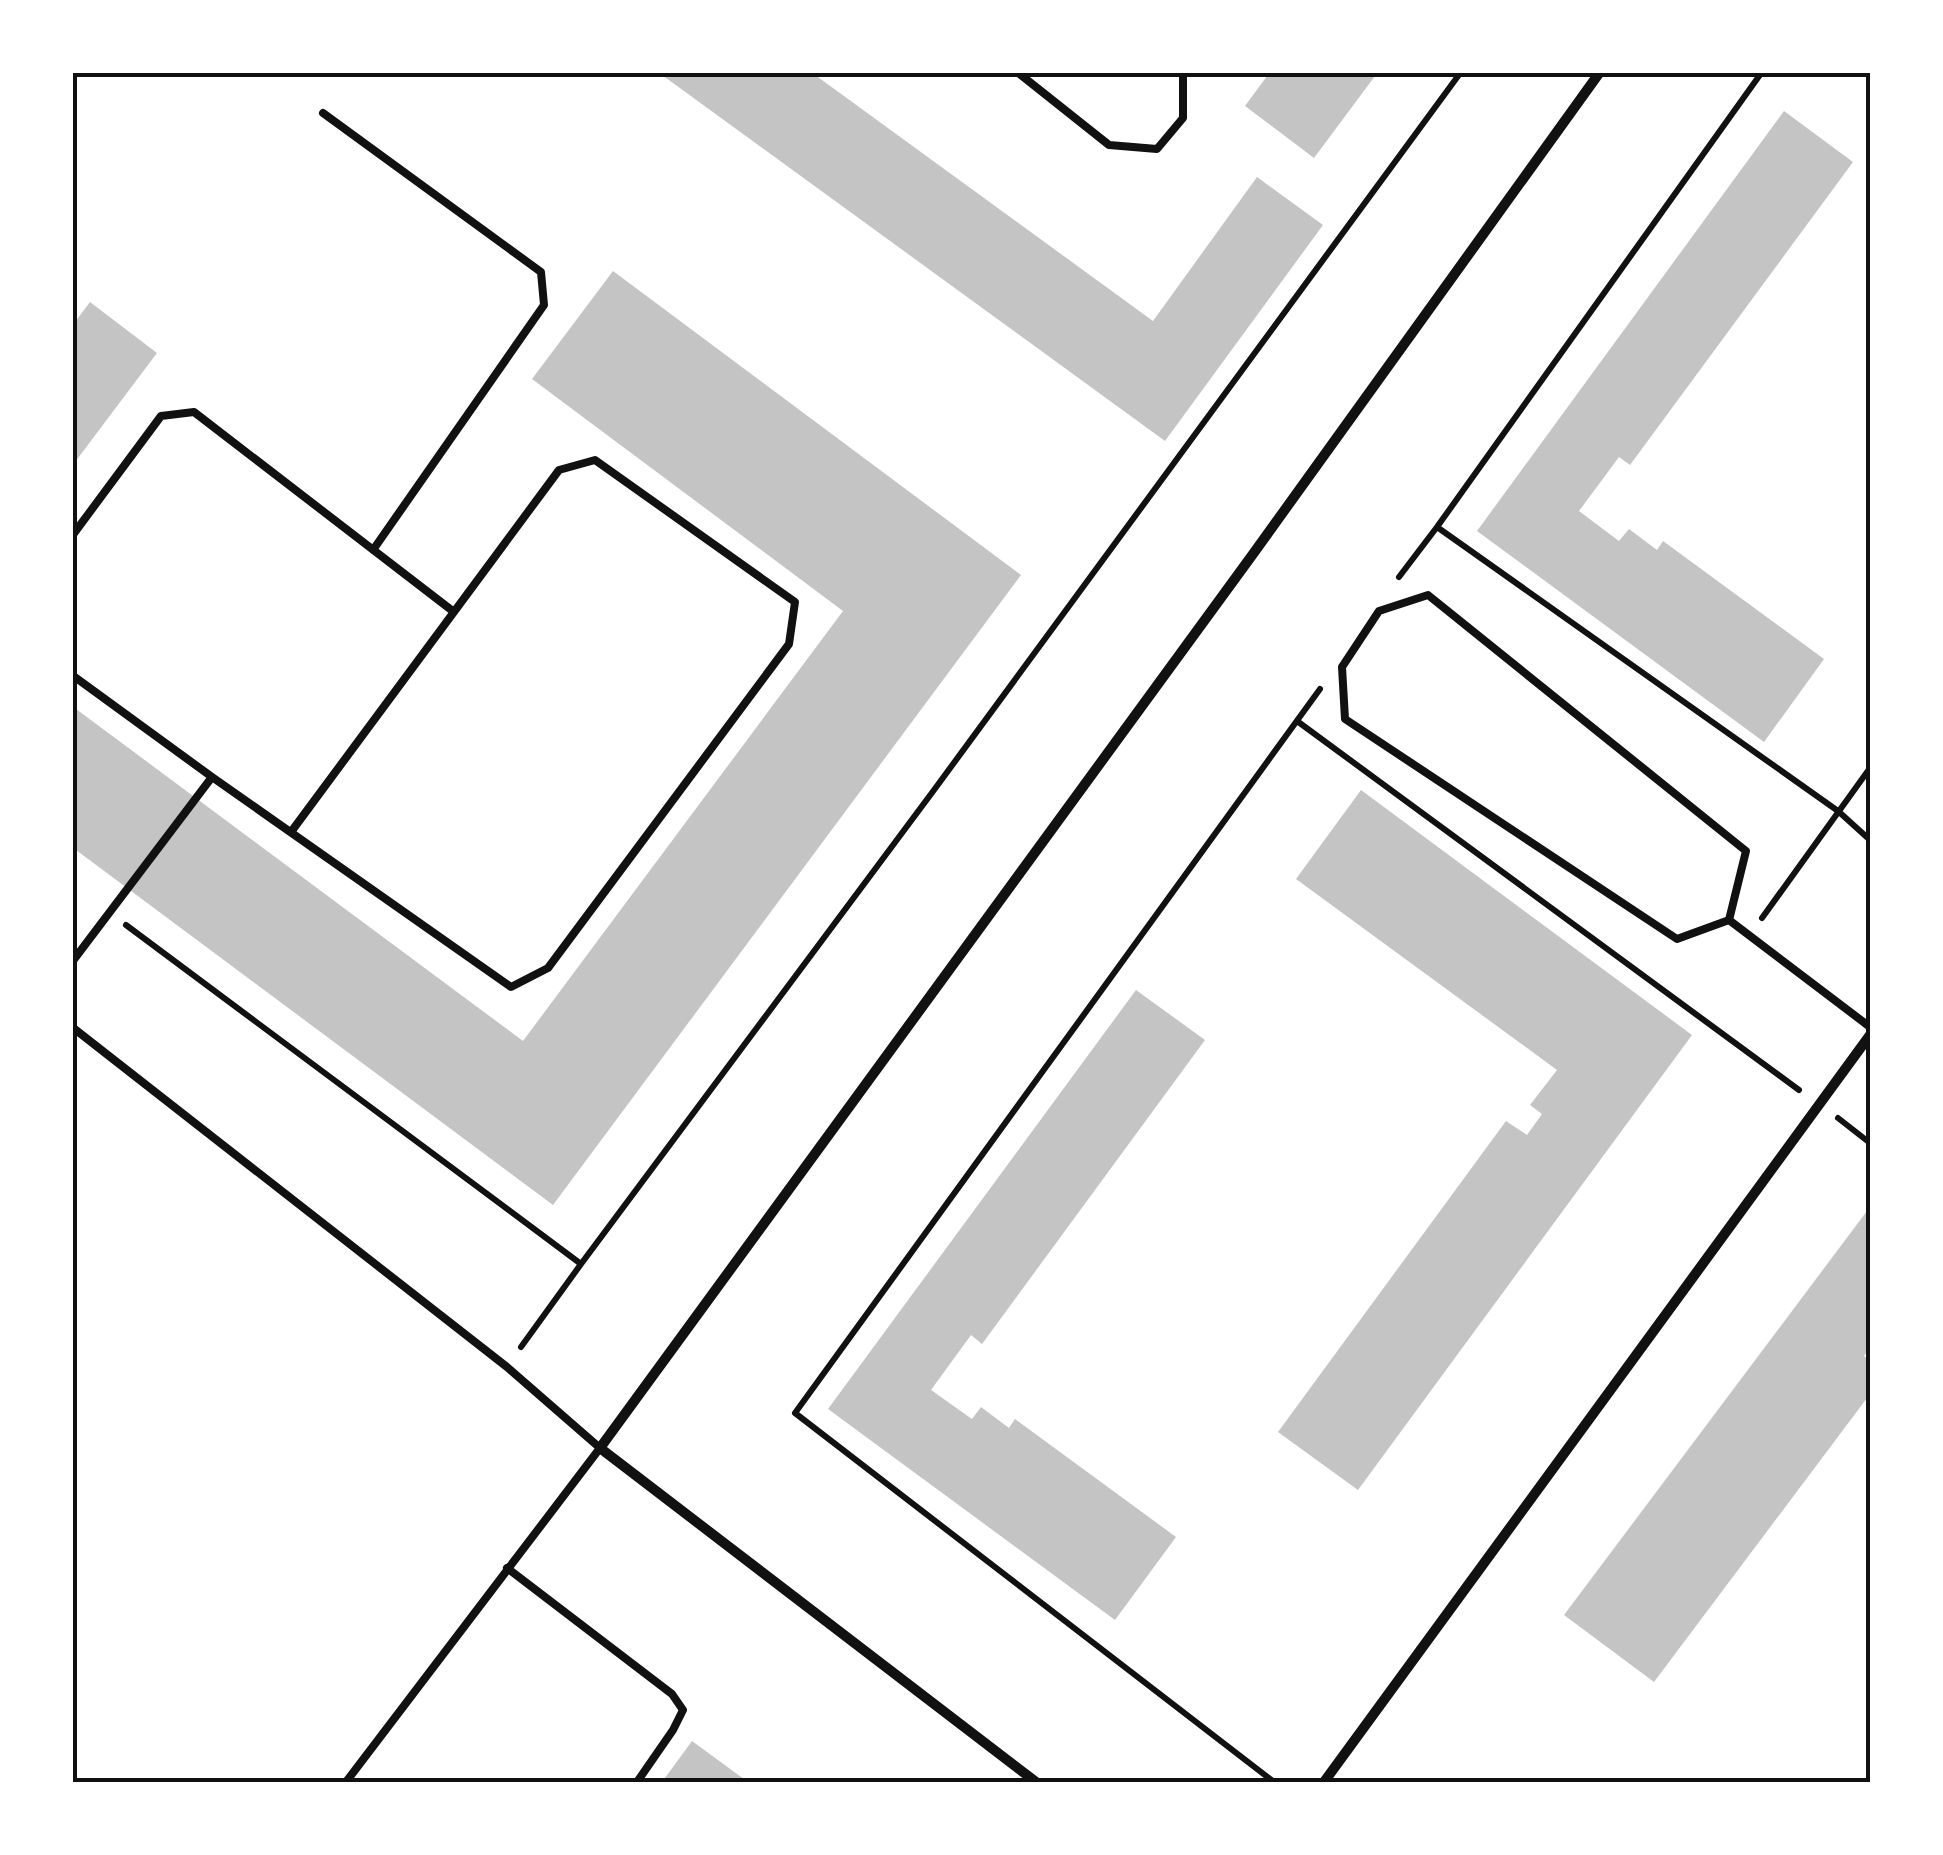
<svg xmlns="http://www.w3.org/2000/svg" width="1943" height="1855" viewBox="0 0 1943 1855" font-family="'Work Sans',sans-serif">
	<rect width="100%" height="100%" fill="#fff"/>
	<path fill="#c4c4c4" d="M 664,72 L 811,72 L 1153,321 L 1257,177 L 1323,225 L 1165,441 L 662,75 Z
		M 1270,72 L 1378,72 L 1314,158 L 1245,106 Z
		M 1784,111 L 1853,162 L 1630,465 L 1619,457 L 1579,511 L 1619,541 L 1629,529 L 1657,550 L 1663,541 L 1824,659 L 1764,742 L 1477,531 Z
		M 613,271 L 1021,575 L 553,1205 L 72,847 L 72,706 L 523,1041 L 843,611 L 532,379 Z
		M 90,302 L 157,353 L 72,466 L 72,326 Z
		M 1361,790 L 1692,1035 L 1358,1490 L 1278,1432 L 1506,1121 L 1527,1135 L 1542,1114 L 1530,1105 L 1557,1070 L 1296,879 Z
		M 1136,990 L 1205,1040 L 982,1344 L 971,1335 L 931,1390 L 972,1419 L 981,1407 L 1009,1428 L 1015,1419 L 1176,1537 L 1115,1620 L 828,1409 Z
		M 1870,1207 L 1870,1347 L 1864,1356 L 1870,1361 L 1870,1394 L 1654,1682 L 1564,1615 Z
		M 692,1741 L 748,1782 L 662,1782 Z"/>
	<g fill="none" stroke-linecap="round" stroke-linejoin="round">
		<path stroke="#111" stroke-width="6" d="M 1437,527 L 1838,811 L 1870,840
			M 1399,577 L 1437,527 L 1762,72
			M 1297,721 L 1799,1090
			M 1762,918 L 1870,768
			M 126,925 L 581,1264
			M 1838,1118 L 1870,1143
			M 521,1347 L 581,1264 L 934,790 L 1461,72
			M 1274,1782 L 795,1413 L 1320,689"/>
		<path stroke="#111" stroke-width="8" d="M 1017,72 L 1109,145 L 1157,149 L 1183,118 L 1183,72
			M 323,113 L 541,272 L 544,305 L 373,550
			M 72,536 L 161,416 L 194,412 L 454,612
			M 1428,595 L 1746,851 L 1729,920 L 1677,939 L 1345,719 L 1342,667 L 1379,611 Z
			M 72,675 L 212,777
			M 1729,920 L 1870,1027
			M 72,962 L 212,777 L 511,987 L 548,968 L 789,644 L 795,602 L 595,460 L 559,470 L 291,832
			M 72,1027 L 507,1367 L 600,1448 L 346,1782
			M 507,1568 L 672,1694 L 683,1710 L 673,1730 L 637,1782"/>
		<path stroke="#111" stroke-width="10" d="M 1036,1782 L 600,1448 L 1253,554 L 1600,72
			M 1324,1782 L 1870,1035"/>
	</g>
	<rect width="1943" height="1855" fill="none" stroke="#ffffff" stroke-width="150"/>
	<rect x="75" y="75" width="1793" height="1705" fill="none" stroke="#111" stroke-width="4"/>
</svg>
